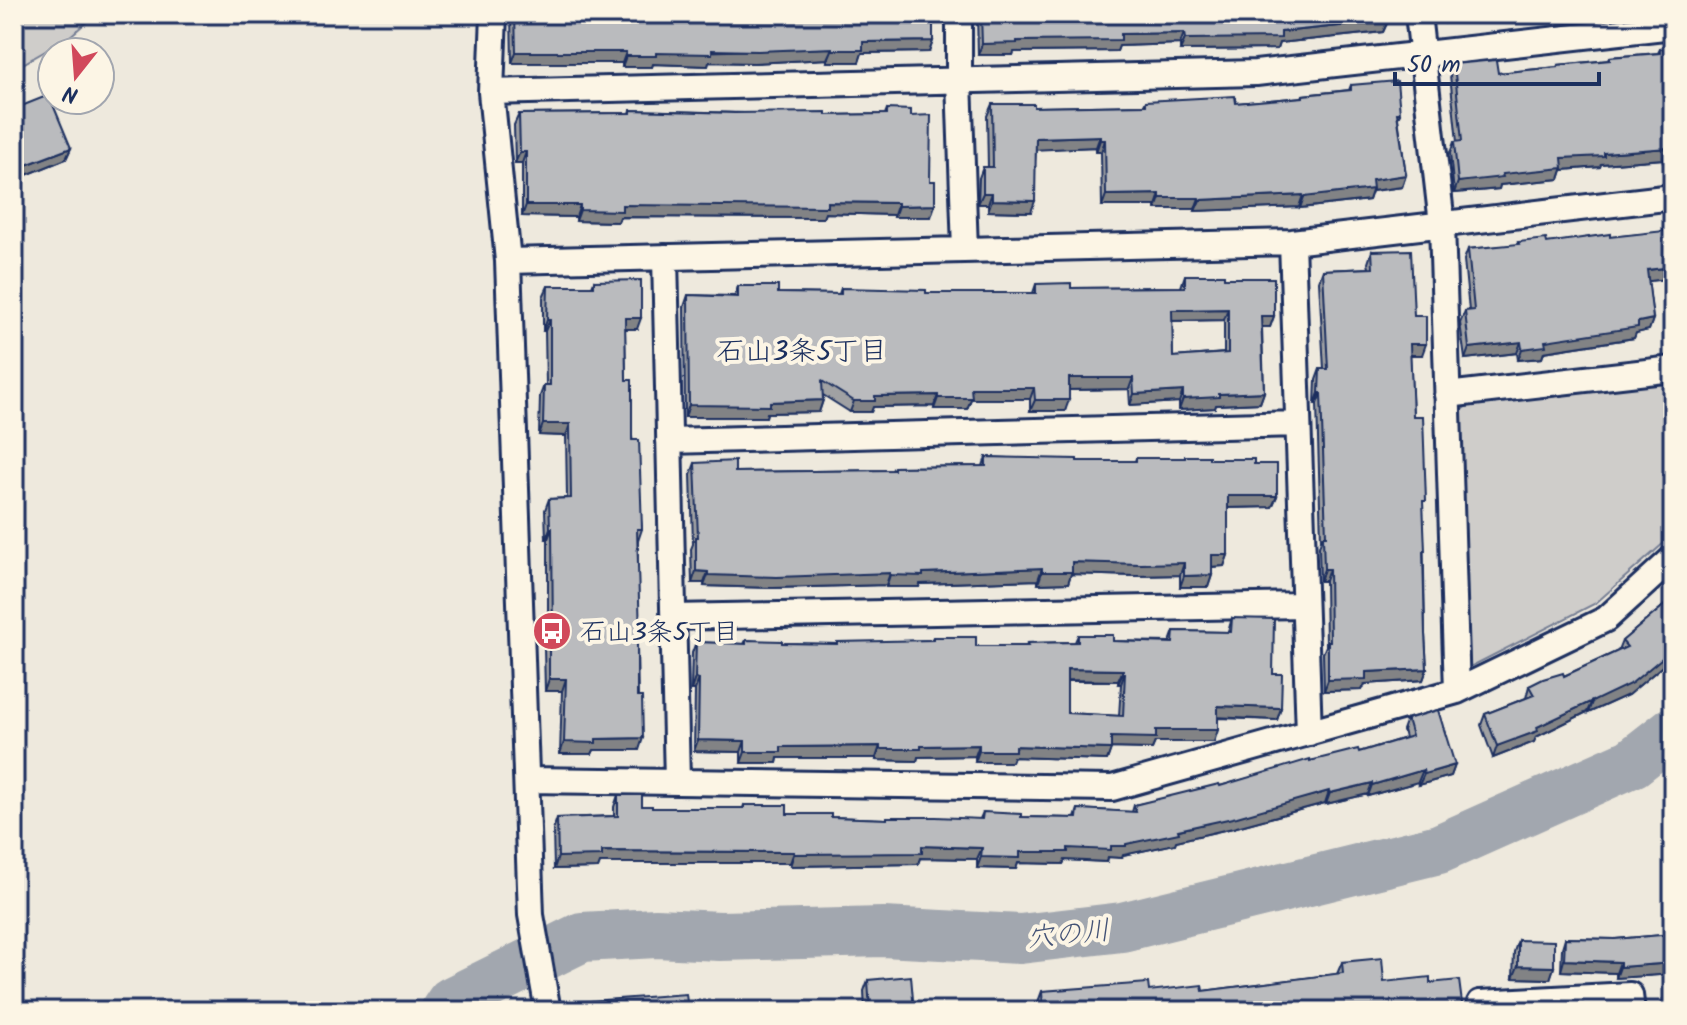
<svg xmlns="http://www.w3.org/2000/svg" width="1687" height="1025" viewBox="0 0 1687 1025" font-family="Kalam,'Klee One',sans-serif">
	<rect width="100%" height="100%" fill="#eee9dd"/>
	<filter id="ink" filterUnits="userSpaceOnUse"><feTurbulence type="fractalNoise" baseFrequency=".0125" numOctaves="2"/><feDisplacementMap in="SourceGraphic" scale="16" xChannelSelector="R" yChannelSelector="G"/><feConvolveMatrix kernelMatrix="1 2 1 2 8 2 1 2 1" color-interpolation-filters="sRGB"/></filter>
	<g filter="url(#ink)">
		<path fill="#cfcdca" stroke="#757e94" stroke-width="2" d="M 14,14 L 96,14 L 68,38 L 14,69 Z
			M 1673,381 L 1673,535 L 1596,603 L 1470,667 L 1458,413 L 1469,404 Z"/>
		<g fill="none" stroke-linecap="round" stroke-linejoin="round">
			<path stroke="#a2a7af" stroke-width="50" d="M 445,1011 L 451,1002 L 582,937 L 656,933 L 720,936 L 883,932 L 1020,939 L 1122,927 L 1439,849 L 1632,763 L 1673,731"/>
			<defs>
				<path id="minor" d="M 494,14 L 491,92 L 508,261 L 531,915 L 548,1011
					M 959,14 L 959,80 L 965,250
					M 1418,14 L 1442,224 L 1457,691
					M 491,92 L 1256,73 L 1673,26
					M 1292,242 L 1309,733
					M 665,257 L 677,782
					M 508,261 L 1292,242 L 1673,197
					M 1447,395 L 1673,369
					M 669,441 L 1298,424
					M 673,617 L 1304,605
					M 527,780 L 1112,788 L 1457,691 L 1606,619 L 1673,558
					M 1481,1011 L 1480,1003 L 1630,995 L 1632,1011"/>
			</defs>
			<use href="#minor" stroke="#1b2f5e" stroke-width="30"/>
			<use href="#minor" stroke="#fcf5e5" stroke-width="24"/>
		</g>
		<path fill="#a0a1a3" stroke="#1b2f5e" stroke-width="2" fill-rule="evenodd" d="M 511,14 L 933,14 L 933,41 L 929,52 L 862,53 L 859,62 L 827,62 L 827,59 L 754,63 L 709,62 L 708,66 L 653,64 L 652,67 L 622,67 L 622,63 L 512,63 Z
			M 977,14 L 1387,14 L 1388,21 L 1383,32 L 1279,43 L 1277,49 L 1180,50 L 1180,44 L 1119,46 L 1117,51 L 1014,52 L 1013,55 L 978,55 Z
			M 1673,48 L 1673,160 L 1663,161 L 1663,159 L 1601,164 L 1600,167 L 1562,170 L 1559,179 L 1500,185 L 1499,189 L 1454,193 L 1450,153 L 1454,142 L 1457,142 L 1450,75 L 1454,64 L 1498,73 L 1557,67 L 1558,65 L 1609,60 L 1610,57 L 1658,53 L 1660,49 Z
			M 1351,85 L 1400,113 L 1398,118 L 1406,175 L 1402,187 L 1372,191 L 1369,200 L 1300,208 L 1299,207 L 1195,211 L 1195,209 L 1156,209 L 1156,206 L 1102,206 L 1101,152 L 1096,152 L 1096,147 L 1036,149 L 1031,212 L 988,211 L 988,204 L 978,204 L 979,178 L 983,167 L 988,167 L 987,116 L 992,104 L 1034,107 L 1144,105 L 1146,101 L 1236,103 L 1302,97 L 1303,95 L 1349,90 Z
			M 14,109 L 71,148 L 66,159 L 14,180 Z
			M 887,109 L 911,116 L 930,181 L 931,217 L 894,217 L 894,215 L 825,213 L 823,218 L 620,217 L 618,222 L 576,221 L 576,217 L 522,216 L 522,163 L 515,163 L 514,125 L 519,114 L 630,113 L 631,110 L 826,115 L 885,114 Z
			M 1673,227 L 1648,281 L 1653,319 L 1649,330 L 1636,333 L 1634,338 L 1544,352 L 1542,358 L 1518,360 L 1517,353 L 1465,359 L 1460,323 L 1465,311 L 1469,311 L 1464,260 L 1468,249 L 1517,245 L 1518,242 L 1547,243 L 1663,232 L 1664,228 Z
			M 1372,251 L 1414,316 L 1422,355 L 1410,355 L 1413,416 L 1423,509 L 1425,634 L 1427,669 L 1423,680 L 1365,684 L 1362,690 L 1324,691 L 1323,653 L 1326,646 L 1325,581 L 1320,581 L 1319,547 L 1321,540 L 1317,404 L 1315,404 L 1316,380 L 1320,369 L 1324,369 L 1319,281 L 1323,270 L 1369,268 L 1368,263 Z
			M 1185,275 L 1224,278 L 1274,316 L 1270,327 L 1262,327 L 1264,392 L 1260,403 L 1216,405 L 1215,408 L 1179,410 L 1179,402 L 1130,405 L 1129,389 L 1069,390 L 1065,411 L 1030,411 L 1030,399 L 971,399 L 967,409 L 934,409 L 934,406 L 873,407 L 871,412 L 850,412 L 823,395 L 823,400 L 819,412 L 767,413 L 766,417 L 685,417 L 684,307 L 688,295 L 735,296 L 738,286 L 778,293 L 839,294 L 841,288 L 926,293 L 1033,293 L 1036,284 L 1071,288 L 1181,287 ZM 1224,320 L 1224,353 L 1173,357 L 1172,321 Z
			M 594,281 L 637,329 L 625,329 L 626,380 L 642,529 L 638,541 L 637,645 L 639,750 L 594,750 L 592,754 L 560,754 L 562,691 L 545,691 L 544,648 L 548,637 L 548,539 L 546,539 L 545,510 L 549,499 L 567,498 L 566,436 L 539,435 L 540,396 L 544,385 L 546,385 L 545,331 L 543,331 L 543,297 L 548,286 L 592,286 Z
			M 986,457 L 1077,461 L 1135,461 L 1136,458 L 1209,459 L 1254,464 L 1277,496 L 1272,507 L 1228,508 L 1228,555 L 1224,566 L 1212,567 L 1212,575 L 1208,587 L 1180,587 L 1180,575 L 1136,576 L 1071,574 L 1068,583 L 1038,584 L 1038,580 L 920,584 L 919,587 L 886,587 L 886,585 L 773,588 L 704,586 L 704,583 L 692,583 L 691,549 L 693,544 L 691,474 L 695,463 L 735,472 L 892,470 L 894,467 L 983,466 Z
			M 1673,598 L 1673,657 L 1628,695 L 1588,713 L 1587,712 L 1536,737 L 1534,742 L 1493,758 L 1481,725 L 1485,714 L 1526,698 L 1529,686 L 1564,676 L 1618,651 L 1622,641 Z
			M 1232,618 L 1273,674 L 1281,708 L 1277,720 L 1218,718 L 1214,742 L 1155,742 L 1152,749 L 1111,748 L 1107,760 L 1013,757 L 1011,762 L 975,762 L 975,756 L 918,757 L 917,761 L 876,760 L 876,758 L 778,758 L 777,763 L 741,763 L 741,752 L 694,751 L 695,690 L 691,690 L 692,653 L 696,642 L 744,644 L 746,640 L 782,643 L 836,644 L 931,640 L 933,637 L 976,646 L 1026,646 L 1027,643 L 1075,642 L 1078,635 L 1113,641 L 1170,642 L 1174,631 L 1228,632 ZM 1067,681 L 1118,681 L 1118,684 L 1121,684 L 1119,716 L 1067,713 Z
			M 1407,719 L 1455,765 L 1451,776 L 1419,785 L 1418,782 L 1368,796 L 1368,794 L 1326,804 L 1325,803 L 1233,828 L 1176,841 L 1175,844 L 1123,855 L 1122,858 L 1108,857 L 1107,862 L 1065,860 L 1063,864 L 1018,863 L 1016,869 L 977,868 L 977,859 L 920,858 L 918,864 L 790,866 L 790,863 L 600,863 L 598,868 L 554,869 L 553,830 L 557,818 L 614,816 L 614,807 L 618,795 L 642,806 L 652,808 L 743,808 L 744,805 L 787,814 L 831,817 L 886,819 L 980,819 L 983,812 L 1021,817 L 1075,818 L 1078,809 L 1132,812 L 1134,805 L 1220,786 L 1310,761 L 1359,752 L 1405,738 L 1403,730 Z
			M 1673,934 L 1673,974 L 1616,978 L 1616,973 L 1561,971 L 1562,948 L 1565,938 L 1615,939 Z
			M 1518,940 L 1554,967 L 1550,979 L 1513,978 L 1514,952 Z
			M 1342,962 L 1384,982 L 1430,983 L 1463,1011 L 1038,1011 L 1038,1002 L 1042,991 L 1203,991 L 1337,974 Z
			M 868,980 L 914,1011 L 865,1011 L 864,991 Z"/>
		<path fill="#828385" stroke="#1b2f5e" stroke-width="2" d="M 1448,14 L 1526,14 L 1445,23 Z
			M 1388,21 L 1383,32 L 1279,43 L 1277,49 L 1180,50 L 1185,39 L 1281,32 Z
			M 1184,33 L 1180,44 L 1119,46 L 1117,51 L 1014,52 L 1013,55 L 978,55 L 982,44 L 1121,34 Z
			M 933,41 L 929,52 L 862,53 L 859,62 L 827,62 L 832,50 L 863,42 Z
			M 832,48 L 827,59 L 754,63 L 709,62 L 708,66 L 653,64 L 652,67 L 622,67 L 626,56 L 656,53 Z
			M 516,52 L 626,52 L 622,63 L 512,63 Z
			M 1100,136 L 1096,147 L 1032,150 L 1036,138 Z
			M 1100,140 L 1105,140 L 1101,152 L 1096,152 Z
			M 71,148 L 66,159 L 14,180 L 18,168 Z
			M 1667,148 L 1663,159 L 1601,164 L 1600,167 L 1562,170 L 1559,179 L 1500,185 L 1499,189 L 1454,193 L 1458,182 L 1502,174 L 1562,158 L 1604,153 Z
			M 1667,149 L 1673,149 L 1673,160 L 1663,161 Z
			M 520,152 L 526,152 L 522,163 L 515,163 Z
			M 1406,175 L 1402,187 L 1372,191 L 1369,200 L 1300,208 L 1304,197 L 1372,180 Z
			M 983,193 L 992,193 L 988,204 L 978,204 Z
			M 1160,194 L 1156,206 L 1102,206 L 1106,195 Z
			M 1303,195 L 1299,207 L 1195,211 L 1200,200 Z
			M 1160,198 L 1199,198 L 1195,209 L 1156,209 Z
			M 992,200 L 1035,201 L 1031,212 L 988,211 Z
			M 827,202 L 898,203 L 894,215 L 825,213 L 823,218 L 620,217 L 618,222 L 576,221 L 580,210 L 622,205 Z
			M 526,205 L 580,205 L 576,217 L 522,216 Z
			M 935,205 L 931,217 L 894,217 L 898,206 Z
			M 1673,267 L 1673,278 L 1643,282 L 1647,270 Z
			M 1228,309 L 1224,320 L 1168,321 L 1172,310 Z
			M 1261,316 L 1274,316 L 1270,327 L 1257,327 Z
			M 625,318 L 641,318 L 637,329 L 620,329 Z
			M 1653,319 L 1649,330 L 1636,333 L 1634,338 L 1544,352 L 1542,358 L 1518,360 L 1522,349 L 1545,341 Z
			M 547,320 L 550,320 L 545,331 L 543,331 Z
			M 1521,342 L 1517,353 L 1465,359 L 1469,348 Z
			M 1410,344 L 1426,344 L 1422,355 L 1406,355 Z
			M 1069,378 L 1133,378 L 1129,389 L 1065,390 Z
			M 971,388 L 1034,388 L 1030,399 L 971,399 L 967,409 L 934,409 L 938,398 Z
			M 1183,391 L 1179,402 L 1130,405 L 1134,394 Z
			M 1264,392 L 1260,403 L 1216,405 L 1215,408 L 1179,410 L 1183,399 L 1219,394 Z
			M 1319,393 L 1321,393 L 1317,404 L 1315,404 Z
			M 938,395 L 934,406 L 873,407 L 871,412 L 850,412 L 854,401 L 875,396 Z
			M 823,400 L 819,412 L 767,413 L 766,417 L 685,417 L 689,405 Z
			M 1035,400 L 1069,400 L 1065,411 L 1030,411 Z
			M 543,424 L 570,424 L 566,436 L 539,435 Z
			M 1228,496 L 1277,496 L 1272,507 L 1224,508 Z
			M 550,528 L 552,528 L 548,539 L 546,539 Z
			M 1212,555 L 1228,555 L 1224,566 L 1208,567 Z
			M 1072,562 L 1184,563 L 1180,575 L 1136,576 L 1071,574 L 1068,583 L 1038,584 L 1042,572 Z
			M 1042,568 L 1038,580 L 920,584 L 919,587 L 886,587 L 890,575 L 923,573 Z
			M 1324,569 L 1329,569 L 1325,581 L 1320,581 Z
			M 696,571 L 708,572 L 704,583 L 692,583 Z
			M 890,573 L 886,585 L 773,588 L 704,586 L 708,575 Z
			M 1212,575 L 1208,587 L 1180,587 L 1184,576 Z
			M 1673,649 L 1673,657 L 1628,695 L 1588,713 L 1592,702 Z
			M 1067,669 L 1123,670 L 1118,681 L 1063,680 Z
			M 1427,669 L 1423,680 L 1365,684 L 1362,690 L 1324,691 L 1328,680 L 1366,672 Z
			M 1123,673 L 1125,673 L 1121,684 L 1118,684 Z
			M 695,678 L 699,679 L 695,690 L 691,690 Z
			M 549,679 L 566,679 L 562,691 L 545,691 Z
			M 1592,701 L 1587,712 L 1536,737 L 1534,742 L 1493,758 L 1497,746 Z
			M 1218,706 L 1281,708 L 1277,720 L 1214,717 Z
			M 1156,730 L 1218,730 L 1214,742 L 1155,742 L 1152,749 L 1107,748 L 1111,737 Z
			M 643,738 L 639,750 L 594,750 L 592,754 L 560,754 L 564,742 L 596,739 Z
			M 698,740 L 745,741 L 741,752 L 694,751 Z
			M 979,745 L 975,756 L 918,757 L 917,761 L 876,760 L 880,749 L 921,746 Z
			M 880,746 L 876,758 L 778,758 L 777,763 L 741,763 L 745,752 L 781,747 Z
			M 1015,746 L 1111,749 L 1107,760 L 1013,757 L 1011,762 L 975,762 L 979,751 Z
			M 1455,765 L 1451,776 L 1419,785 L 1424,774 Z
			M 1423,770 L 1418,782 L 1368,796 L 1372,785 Z
			M 1372,783 L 1368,794 L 1326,804 L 1330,793 Z
			M 1329,791 L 1325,803 L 1233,828 L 1176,841 L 1175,844 L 1123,855 L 1122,858 L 1108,857 L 1107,862 L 1065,860 L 1063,864 L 1018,863 L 1016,869 L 977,868 L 981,857 L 1020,852 L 1126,844 Z
			M 922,846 L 982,848 L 977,859 L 920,858 L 918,864 L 790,866 L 794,854 Z
			M 602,851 L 794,852 L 790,863 L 600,863 L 598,868 L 554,869 L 558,857 Z
			M 1564,960 L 1620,962 L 1616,973 L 1561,971 Z
			M 1673,963 L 1673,974 L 1616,978 L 1620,967 Z
			M 1518,966 L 1554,967 L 1550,979 L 1513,978 Z"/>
		<path fill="#babbbe" stroke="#1b2f5e" stroke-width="2" fill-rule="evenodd" d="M 515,14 L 933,14 L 933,41 L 863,42 L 863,50 L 832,50 L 832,48 L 758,51 L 712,50 L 712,54 L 656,53 L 656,56 L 626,56 L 626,52 L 516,52 Z
			M 981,14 L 1387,14 L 1388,21 L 1281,32 L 1281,38 L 1185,39 L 1184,33 L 1121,34 L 1121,40 L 1017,41 L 1017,43 L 982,44 Z
			M 1673,48 L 1673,149 L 1667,149 L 1667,148 L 1604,153 L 1604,156 L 1562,158 L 1563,168 L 1502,174 L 1503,177 L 1458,182 L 1454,142 L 1462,141 L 1454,64 L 1496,60 L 1498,73 L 1558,67 L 1558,65 L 1610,60 L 1610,57 L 1660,53 L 1660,49 Z
			M 1397,81 L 1400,113 L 1397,113 L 1406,175 L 1372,180 L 1373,189 L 1304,197 L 1303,195 L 1200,200 L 1199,198 L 1160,198 L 1160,194 L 1106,195 L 1105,140 L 1100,140 L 1100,136 L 1036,138 L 1035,201 L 992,200 L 992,193 L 983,193 L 983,167 L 993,167 L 992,104 L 1034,104 L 1034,107 L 1146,105 L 1146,101 L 1235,96 L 1236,103 L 1303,97 L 1303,95 L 1351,90 L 1351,85 Z
			M 49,95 L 71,148 L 18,168 L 14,158 L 14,109 Z
			M 887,109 L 911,110 L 911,116 L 931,115 L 930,181 L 935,181 L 935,205 L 898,206 L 898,203 L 827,202 L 827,207 L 622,205 L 622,211 L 580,210 L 580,205 L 526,205 L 526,152 L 520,152 L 519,114 L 631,113 L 631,110 L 734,113 L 826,112 L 826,115 L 887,114 Z
			M 1673,227 L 1673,267 L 1647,270 L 1653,319 L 1638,322 L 1638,327 L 1545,341 L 1546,346 L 1522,349 L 1521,342 L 1469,348 L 1465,311 L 1474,310 L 1468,249 L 1519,244 L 1518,242 L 1546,239 L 1547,243 L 1610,234 L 1610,237 L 1665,231 L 1664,228 Z
			M 1411,250 L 1414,316 L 1426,316 L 1426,344 L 1410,344 L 1413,416 L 1423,416 L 1426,501 L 1423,501 L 1425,551 L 1423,551 L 1425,634 L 1427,669 L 1366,672 L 1366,679 L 1328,680 L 1328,641 L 1330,641 L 1329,569 L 1324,569 L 1323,536 L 1326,536 L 1321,393 L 1319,393 L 1320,369 L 1328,369 L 1323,270 L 1373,268 L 1372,251 Z
			M 1185,275 L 1224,275 L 1224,278 L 1274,278 L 1274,316 L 1261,316 L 1264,392 L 1219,394 L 1219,397 L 1183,399 L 1183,391 L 1134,394 L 1133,378 L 1069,378 L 1069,400 L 1035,400 L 1034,388 L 971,388 L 972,398 L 938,398 L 938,395 L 875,396 L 875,401 L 854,401 L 822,381 L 823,400 L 770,402 L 770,406 L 689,405 L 688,295 L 738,297 L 738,286 L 778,286 L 778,293 L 841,294 L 841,288 L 926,290 L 926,293 L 1036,293 L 1036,284 L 1071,283 L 1071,288 L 1185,287 ZM 1228,309 L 1228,353 L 1173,357 L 1172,310 Z
			M 641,280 L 641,318 L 625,318 L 626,380 L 632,380 L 632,440 L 639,440 L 642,529 L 637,529 L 640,636 L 637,636 L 637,697 L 642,697 L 643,738 L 596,739 L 596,743 L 564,742 L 566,679 L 549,679 L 549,637 L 553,637 L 552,528 L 550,528 L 549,499 L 571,498 L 570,424 L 543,424 L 544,385 L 550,385 L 550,320 L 547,320 L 548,286 L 594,286 L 594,281 Z
			M 1185,456 L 1209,456 L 1209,459 L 1254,459 L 1254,464 L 1277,464 L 1277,496 L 1228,496 L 1228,555 L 1212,555 L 1212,575 L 1184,576 L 1184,563 L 1141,564 L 1072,562 L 1072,572 L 1042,572 L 1042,568 L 923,573 L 923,576 L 890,575 L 890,573 L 777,577 L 708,575 L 708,572 L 696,571 L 696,537 L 698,537 L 695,463 L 735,461 L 735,472 L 894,470 L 894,467 L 986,466 L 986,457 L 1077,459 L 1077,461 L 1136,461 L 1136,458 L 1185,458 Z
			M 1673,598 L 1673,649 L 1632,683 L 1592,702 L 1592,701 L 1537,727 L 1538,731 L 1497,746 L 1485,714 L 1534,695 L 1529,686 L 1543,679 L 1563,673 L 1564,676 L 1627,647 L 1622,641 Z
			M 1232,618 L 1274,619 L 1273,674 L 1282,674 L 1281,708 L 1218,706 L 1218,730 L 1156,730 L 1156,738 L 1111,737 L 1111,749 L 1015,746 L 1015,751 L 979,751 L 979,745 L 921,746 L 921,749 L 880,749 L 880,746 L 781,747 L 781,752 L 745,752 L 745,741 L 698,740 L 699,679 L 695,678 L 696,642 L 746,644 L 746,640 L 782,641 L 782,643 L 837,644 L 837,642 L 933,640 L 933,637 L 976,637 L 976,646 L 1028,646 L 1027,643 L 1078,642 L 1078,635 L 1113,635 L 1113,641 L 1173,643 L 1174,631 L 1231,632 ZM 1067,669 L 1123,670 L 1123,673 L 1125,673 L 1123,716 L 1067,713 Z
			M 1438,710 L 1455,765 L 1424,774 L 1423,770 L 1372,785 L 1372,783 L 1330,793 L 1329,791 L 1237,817 L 1178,830 L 1179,833 L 1126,844 L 1126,846 L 1111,846 L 1111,850 L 1068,848 L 1068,852 L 1020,852 L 1020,858 L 981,857 L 982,848 L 922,846 L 922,853 L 794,854 L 794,852 L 602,851 L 602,856 L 558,857 L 557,818 L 618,816 L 618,795 L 642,795 L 642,806 L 652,806 L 652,808 L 744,808 L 744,805 L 787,805 L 787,814 L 831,814 L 831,817 L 887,819 L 887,817 L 936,817 L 982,819 L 983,812 L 1021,814 L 1021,817 L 1077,818 L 1078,809 L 1136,812 L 1134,805 L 1219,784 L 1220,786 L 1310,759 L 1310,761 L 1358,749 L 1359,752 L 1412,736 L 1407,719 Z
			M 1673,934 L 1673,963 L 1620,967 L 1620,962 L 1564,960 L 1565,938 L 1615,939 Z
			M 1518,940 L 1554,941 L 1554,967 L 1518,966 Z
			M 1382,958 L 1384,982 L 1430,977 L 1430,983 L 1459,980 L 1463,1011 L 1043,1011 L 1042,991 L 1148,983 L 1149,991 L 1202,985 L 1203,991 L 1343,973 L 1342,962 Z
			M 911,976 L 914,1011 L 870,1011 L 868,980 Z
			M 686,994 L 688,1011 L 577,1011 L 577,1002 Z
			M 1673,1003 L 1673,1011 L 1660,1011 L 1660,1004 Z
			M 1583,1004 L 1583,1011 L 1554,1011 L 1553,1006 Z
			M 1025,1008 L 1025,1011 L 987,1011 Z"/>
	</g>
	<defs>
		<symbol id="bus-disc" viewBox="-11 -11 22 22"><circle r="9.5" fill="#d1495b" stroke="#fcf5e5"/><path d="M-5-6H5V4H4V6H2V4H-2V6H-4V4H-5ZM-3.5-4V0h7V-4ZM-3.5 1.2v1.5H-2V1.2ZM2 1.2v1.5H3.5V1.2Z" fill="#fff"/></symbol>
	</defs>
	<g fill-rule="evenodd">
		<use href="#bus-disc" x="530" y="609" width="44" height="44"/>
	</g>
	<g text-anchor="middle" stroke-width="8" stroke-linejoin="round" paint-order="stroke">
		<g font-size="26" fill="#1b2f5e" stroke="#fcf5e5" text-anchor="start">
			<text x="580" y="640">石山3条5丁目</text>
		</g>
		<g font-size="28" fill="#1b2f5e" stroke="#fcf5e5">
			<text x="802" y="360">石山3条5丁目</text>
		</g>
		<g font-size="28" font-style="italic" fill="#445376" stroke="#fcf5e5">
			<text transform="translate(1068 933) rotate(-6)" y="10">穴の川</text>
		</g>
	</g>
	<rect width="1687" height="1025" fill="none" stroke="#fcf5e5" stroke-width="48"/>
	<rect x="24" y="24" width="1639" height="977" fill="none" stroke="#1b2f5e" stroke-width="3" filter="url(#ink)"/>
	<g transform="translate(76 76) rotate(197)"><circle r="38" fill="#fcf5e5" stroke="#a2a6af" stroke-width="2"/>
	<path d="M0-6L14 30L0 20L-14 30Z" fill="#d1495b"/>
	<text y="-12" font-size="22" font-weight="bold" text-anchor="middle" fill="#1b2f5e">N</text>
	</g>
	<path d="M1395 72v12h204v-12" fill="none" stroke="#1b2f5e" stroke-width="4"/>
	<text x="1407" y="72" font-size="24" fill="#1b2f5e" stroke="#fcf5e5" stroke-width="6" paint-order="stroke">50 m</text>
</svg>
